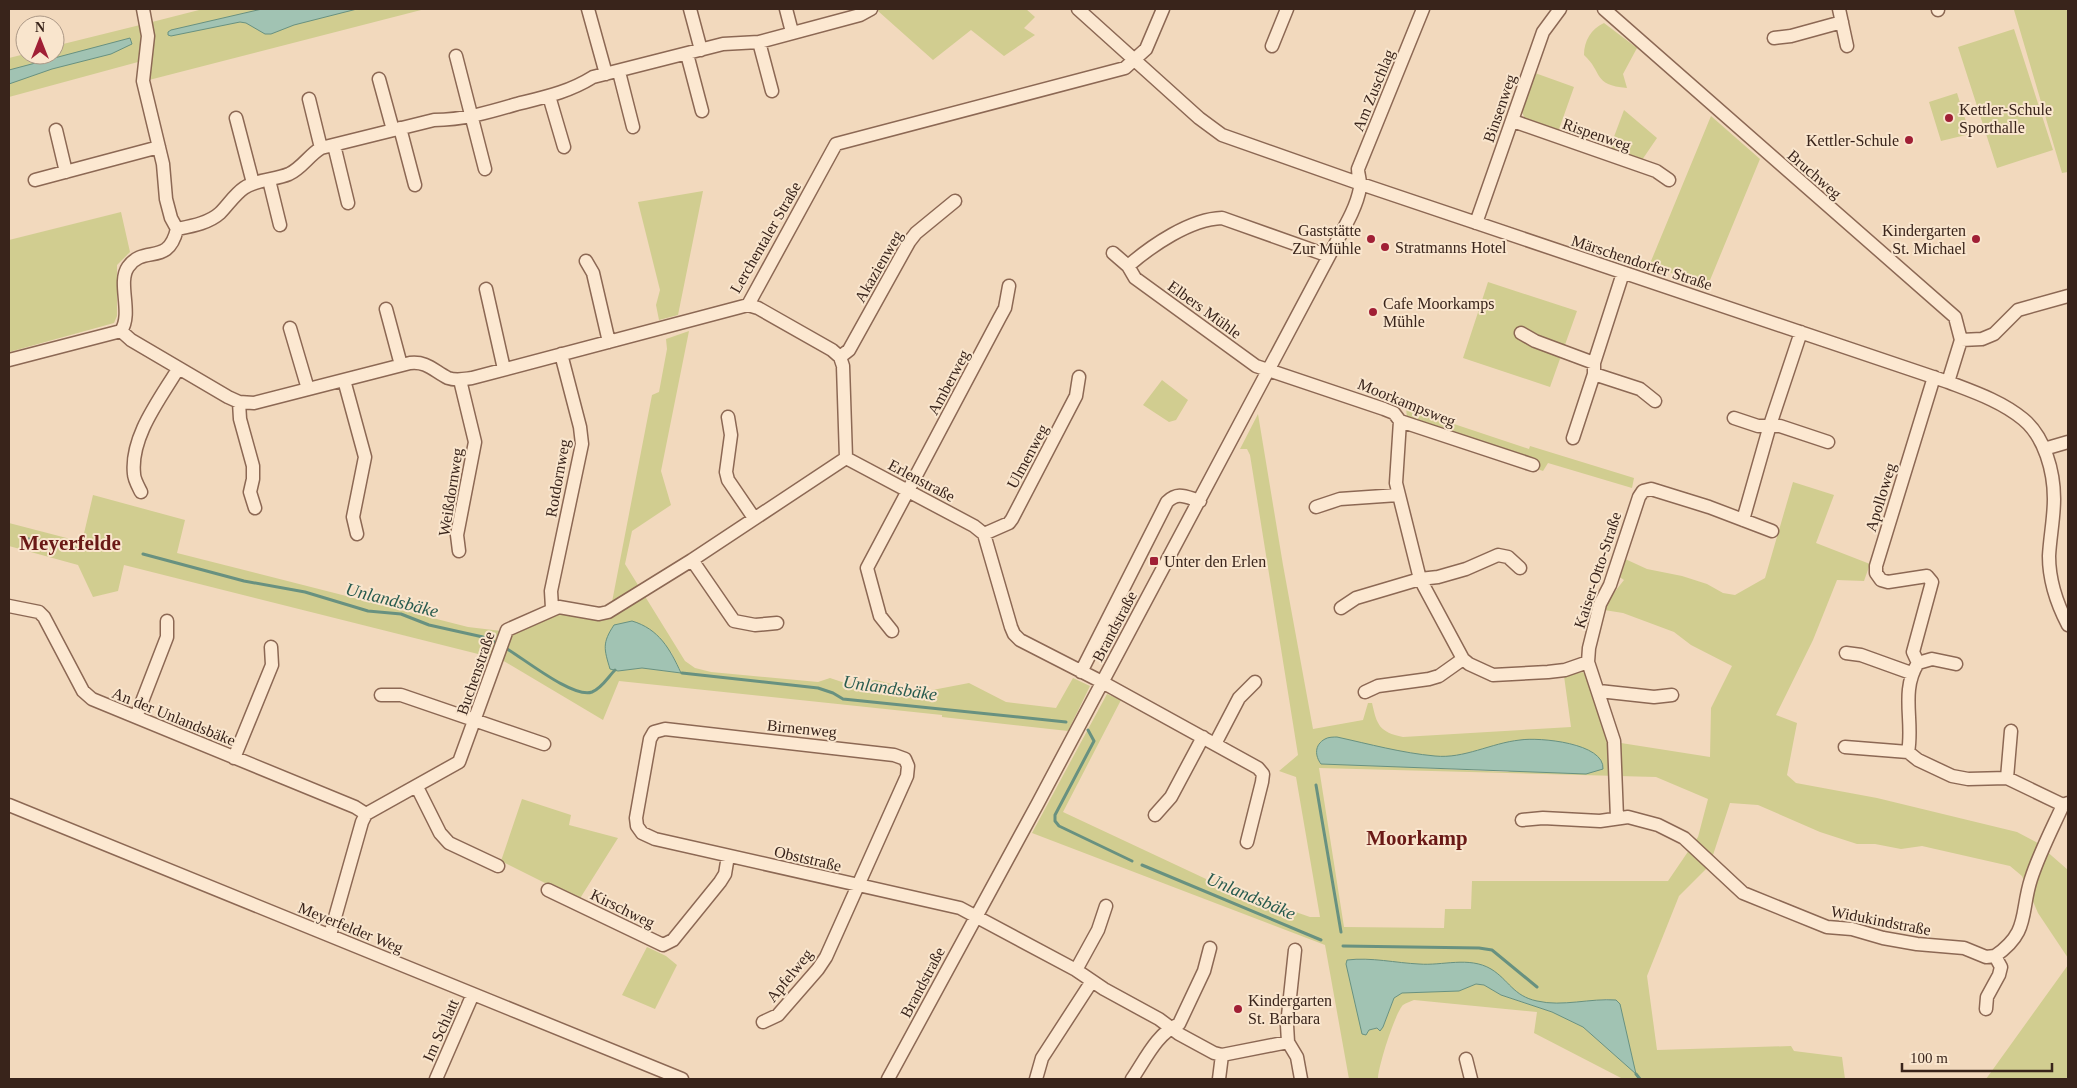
<svg xmlns="http://www.w3.org/2000/svg" width="2077" height="1088" viewBox="0 0 2077 1088" font-family="'Times New Roman',serif">
	<rect width="100%" height="100%" fill="#f2d9bd"/>
	<path fill="#d1cd90" fill-rule="evenodd" d="M 203,9 L 425,9 L 149,80 L 153,40 L 152,22 Z
		M 880,9 L 1026,9 L 1035,17 L 1024,28 L 1035,35 L 1004,56 L 971,30 L 933,60 L 878,11 Z
		M 2019,9 L 2068,9 L 2068,172 L 2062,173 L 2014,10 Z
		M 1604,23 L 1637,48 L 1623,74 L 1627,88 C 1592,85 1603,72 1584,55 C 1584,41 1591,29 1604,23 Z
		M 140,25 L 142,33 L 138,62 L 9,97 L 9,58 L 25,54 L 55,55 L 55,46 Z
		M 2014,29 L 2053,150 L 1997,168 L 1958,47 Z
		M 1535,73 L 1574,87 L 1558,132 L 1526,121 L 1522,112 Z
		M 1957,93 L 1970,134 L 1941,141 L 1929,102 Z
		M 1624,110 L 1657,138 L 1642,160 L 1609,150 Z
		M 1711,116 L 1760,159 L 1708,285 L 1649,266 Z
		M 703,191 L 678,315 L 659,320 L 656,305 L 660,290 L 638,202 Z
		M 121,212 L 130,252 L 117,265 L 117,316 L 114,323 L 9,352 L 9,240 Z
		M 1488,282 L 1577,311 L 1550,387 L 1463,358 Z
		M 689,331 L 661,471 L 671,505 L 632,531 L 625,564 L 685,661 L 695,668 L 711,672 L 818,682 L 830,678 L 848,684 L 876,680 L 922,692 L 969,683 L 1006,702 L 1056,708 L 1073,678 L 1090,686 L 1068,731 L 942,717 L 942,715 L 619,681 L 603,720 L 502,660 L 124,565 L 118,591 L 93,597 L 78,565 L 9,546 L 9,523 L 82,542 L 93,495 L 185,520 L 177,553 L 468,627 L 511,632 L 558,613 L 603,607 L 612,602 L 652,395 L 659,392 L 667,349 L 666,339 ZM 671,652 L 681,673 L 642,668 L 618,671 L 610,669 Z
		M 1162,380 L 1188,400 L 1176,420 L 1169,422 L 1143,405 Z
		M 1406,408 L 1529,449 L 1530,446 L 1634,478 L 1632,488 L 1548,463 L 1543,471 L 1408,427 Z
		M 1258,414 L 1283,565 L 1313,729 L 1363,720 L 1368,703 L 1372,703 C 1377,725 1379,732 1403,737 L 1571,727 L 1564,676 L 1582,672 L 1589,676 L 1604,727 L 1621,743 L 1710,757 L 1711,708 L 1732,666 L 1691,645 L 1674,632 L 1623,613 L 1604,610 L 1609,599 L 1624,580 L 1618,576 L 1623,558 L 1647,569 L 1682,576 L 1707,584 L 1723,593 L 1735,595 L 1765,578 L 1793,482 L 1834,495 L 1816,543 L 1870,564 L 1864,581 L 1837,580 L 1813,640 L 1776,715 L 1797,723 L 1787,775 L 1796,783 L 1877,798 L 2017,832 L 2036,842 L 2068,870 L 2068,958 L 2038,913 L 2022,876 L 2010,866 L 1922,846 L 1901,849 L 1875,844 L 1857,844 L 1820,832 L 1758,805 L 1730,803 L 1713,855 L 1707,868 L 1679,896 L 1647,976 L 1657,1050 L 1791,1046 L 1794,1051 L 1842,1057 L 1845,1079 L 1623,1079 L 1534,1033 L 1537,1012 L 1414,1000 C 1411,1001 1406,1003 1403,1005 C 1395,1013 1378,1067 1378,1079 L 1349,1079 L 1325,945 L 1032,833 L 1107,694 L 1121,700 L 1063,812 L 1221,886 L 1310,917 L 1320,917 L 1296,777 L 1279,771 L 1298,755 L 1250,455 L 1247,449 L 1240,449 ZM 1521,740 L 1545,740 L 1577,745 L 1508,772 L 1422,768 L 1406,752 L 1435,757 L 1455,756 ZM 1319,768 L 1656,777 L 1708,799 L 1698,837 L 1668,881 L 1472,881 L 1471,909 L 1445,909 L 1444,928 L 1344,927 ZM 1347,960 C 1371,957 1396,963 1420,965 C 1441,966 1462,959 1484,967 C 1500,972 1508,989 1522,997 C 1544,1009 1585,1001 1609,999 L 1635,1073 L 1583,1027 L 1552,1012 L 1501,995 L 1484,985 L 1476,984 L 1459,991 L 1402,992 L 1394,998 L 1383,1027 L 1369,1030 Z
		M 522,799 L 571,815 L 569,825 L 618,838 L 579,900 L 501,861 Z
		M 647,947 L 666,956 L 677,965 L 655,1009 L 622,995 Z
		M 2068,965 L 2068,1079 L 1986,1079 Z"/>
	<path fill="#a1c3b3" stroke="#689180" d="M 262,9 L 357,9 L 294,25 L 271,34 L 265,34 L 246,23 L 240,22 L 171,36 L 168,35 L 168,32 L 171,30 Z
		M 130,38 L 132,44 L 111,54 L 52,69 L 9,84 L 9,70 Z
		M 632,621 C 659,629 670,649 681,673 L 642,668 L 618,671 L 610,669 C 604,649 602,643 614,625 Z
		M 1337,737 C 1369,744 1402,753 1435,756 C 1464,759 1491,743 1520,740 C 1539,737 1605,743 1603,769 L 1586,774 L 1321,764 C 1315,756 1314,745 1325,739 C 1328,737 1334,737 1337,737 Z
		M 1347,960 C 1371,957 1396,963 1419,964 C 1442,966 1469,956 1491,969 C 1509,980 1513,996 1537,1001 C 1563,1007 1590,998 1616,1000 L 1620,1004 L 1636,1074 L 1583,1027 L 1552,1012 L 1501,995 L 1484,985 L 1476,984 L 1459,991 L 1402,993 L 1394,998 L 1383,1027 L 1380,1031 L 1377,1028 L 1369,1030 L 1366,1035 L 1362,1034 L 1346,964 Z"/>
	<g fill="none" stroke-linecap="round" stroke-linejoin="round">
		<path stroke="#689180" stroke-width="3" d="M 28,539 L 75,548
			M 143,554 L 244,581 L 305,592 L 368,611 L 401,614 L 429,625 L 483,637 L 499,644
			M 504,647 C 522,657 573,699 592,692 C 602,688 608,677 615,670
			M 682,673 L 818,688 L 833,693 L 843,699 L 1066,722
			M 1088,730 L 1094,741 L 1055,815 L 1055,821 L 1059,826 L 1132,861
			M 1316,785 L 1341,932
			M 1142,865 L 1321,940
			M 1343,946 L 1479,948 L 1492,950 L 1537,987
			M 1636,1074 L 1640,1079"/>
		<defs>
			<path id="minor" d="M 143,9 L 148,36 L 143,81 L 163,164 L 166,199 L 171,218 L 177,229
				M 588,9 L 606,74
				M 690,9 L 701,50
				M 786,9 L 792,32
				M 1078,9 L 1199,118 L 1222,135 L 1361,184 L 1948,382 C 1974,392 2001,401 2023,419 C 2045,437 2054,472 2054,499 C 2054,518 2050,537 2049,556 C 2049,581 2057,604 2068,625
				M 1604,9 L 1955,317 L 1961,340 L 1948,382
				M 1839,9 L 1847,46
				M 1938,9 L 1938,10
				M 1774,38 L 1791,36 L 1842,22
				M 759,42 L 772,91
				M 1272,46 L 1287,9
				M 687,54 L 702,111
				M 456,56 L 485,169
				M 619,72 L 633,127
				M 379,79 L 393,130
				M 549,96 L 564,147
				M 309,99 L 321,148
				M 236,118 L 253,183
				M 1513,121 L 1656,171 L 1669,180
				M 400,128 L 415,185
				M 56,130 L 66,172
				M 334,145 L 348,203
				M 35,180 L 159,147
				M 269,180 L 280,225
				M 1476,223 L 1543,32 L 1560,9
				M 177,229 C 192,226 209,223 220,213 C 228,205 235,194 244,188 C 257,179 275,180 289,174 C 302,168 309,155 321,148 L 434,120 C 463,120 490,112 517,104 C 545,97 569,92 593,77 L 723,44 L 759,42 L 860,15 L 871,9
				M 1113,253 L 1128,266 L 1135,278 L 1256,366 L 1384,409 L 1394,413 L 1400,421 L 1533,465
				M 586,261 L 593,273 L 609,342
				M 1128,266 C 1151,246 1190,219 1222,218 L 1329,256
				M 486,289 L 504,369
				M 748,305 L 758,308 L 832,350 L 840,357 L 843,366 L 846,458
				M 386,309 L 401,365
				M 290,328 L 308,389
				M 121,331 L 131,340 L 228,397 L 239,402 L 254,403 L 410,363 C 427,361 434,371 448,378 C 456,381 464,379 472,378 L 748,305 L 836,144 L 1125,68 L 1146,49 L 1163,9
				M 121,331 C 133,313 117,283 128,267 C 144,244 168,267 177,229
				M 1521,333 L 1535,341 L 1594,363
				M 1961,340 L 1982,339 L 1994,334 L 2018,310 L 2068,296
				M 840,357 L 849,350 L 909,242 L 916,233 L 955,201
				M 9,360 L 121,331
				M 1594,374 L 1640,389 L 1655,401
				M 344,380 L 365,457 L 353,517 L 357,534
				M 239,402 L 240,419 L 253,466 L 253,479 L 250,492 L 255,508
				M 728,417 L 731,435 L 726,472 L 728,480 L 754,518
				M 1734,418 L 1758,426 L 1780,426 L 1828,442
				M 1400,421 L 1396,483 L 1420,579 L 1463,659 L 1469,664 L 1493,675 L 1548,672 L 1565,670 L 1588,662
				M 1573,438 L 1594,374 L 1594,363 L 1623,273
				M 2044,449 L 2068,442
				M 846,458 L 974,526 L 984,534 L 1011,627 L 1014,634 L 1020,640 L 1102,682 L 1258,768 L 1263,774 L 1262,782 L 1247,842
				M 141,492 C 138,486 134,479 134,474 C 130,437 160,399 178,369
				M 1316,507 L 1340,499 L 1398,495
				M 1743,520 L 1770,425 L 1801,332
				M 984,534 L 1009,523 L 1012,519 L 1076,396 L 1079,377
				M 459,551 L 457,535 L 475,442 L 460,380
				M 692,560 L 734,621 L 755,625 L 777,623
				M 9,606 L 39,612 L 44,617 L 83,691 L 92,699 L 355,807 L 366,814
				M 552,608 L 551,591 L 582,444 L 580,427 L 561,354
				M 1341,608 L 1356,598 L 1420,579 L 1438,577 L 1466,569 L 1498,555 L 1508,557 L 1520,568
				M 892,631 L 880,616 L 867,568 L 999,319 L 1005,308 L 1009,286
				M 1846,653 L 1861,655 L 1911,673
				M 1918,663 L 1913,652 L 1932,582 L 1927,576 L 1888,582 L 1881,580 L 1876,573 L 1876,566 L 1934,377
				M 1081,672 L 1167,502 C 1178,491 1186,497 1200,501
				M 1599,691 L 1654,697 L 1672,695
				M 1365,692 L 1378,686 L 1429,679 L 1439,676 L 1463,659
				M 381,695 L 401,695 L 544,744
				M 136,717 L 167,637 L 167,621
				M 1215,744 L 1239,698 L 1255,682
				M 1845,747 L 1908,752 L 1918,760 L 1952,776 L 1968,779 L 2007,778 L 2063,805 L 2068,803
				M 1908,752 C 1914,722 1900,691 1918,663 L 1932,659 L 1956,664
				M 234,758 L 272,665 L 271,647
				M 2007,778 L 2011,731
				M 417,787 L 440,833 L 449,843 L 498,866
				M 9,805 L 682,1079
				M 1155,815 L 1171,797 L 1203,737
				M 1617,818 L 1614,741 L 1588,662 L 1589,648 L 1600,604 L 1610,585 L 1639,497 L 1643,491 L 1651,489 L 1709,507 L 1772,531
				M 1522,820 L 1543,818 L 1600,821 L 1628,817 L 1658,825 L 1684,838 L 1743,893 L 1827,927 L 1852,929 L 1883,938 L 1917,944 L 1964,948 L 1986,957 L 1995,956
				M 548,890 L 663,945 L 673,940 L 720,882 L 725,874 L 728,856
				M 330,935 L 362,822 L 366,814 L 459,762 L 507,630 L 559,607 L 599,614 L 608,612 L 692,560 L 846,458
				M 1295,950 L 1287,1025 L 1288,1042 L 1297,1057 L 1301,1079
				M 1076,970 L 1098,930 L 1106,906
				M 1986,1009 L 1987,997 L 1999,975 L 2001,967 L 1995,956 C 2030,932 2020,913 2031,879 C 2039,854 2052,829 2063,805
				M 763,1022 L 778,1015 L 818,969 L 826,957 L 907,776 L 908,766 L 905,759 L 894,755 L 665,729 L 654,732 L 650,739 L 636,818 L 637,826 L 642,833 L 655,839 L 960,908 L 1076,970 L 1104,989 L 1159,1019 L 1179,1034 L 1214,1053 L 1222,1055 L 1288,1042
				M 1466,1059 L 1471,1079
				M 436,1079 L 473,994
				M 888,1079 L 1038,803 L 1329,256 C 1340,234 1356,211 1360,188 C 1361,181 1358,175 1358,169 L 1423,9
				M 1036,1079 L 1042,1058 L 1092,981
				M 1132,1079 C 1145,1060 1157,1033 1179,1024 L 1204,971 L 1210,948
				M 1219,1079 L 1222,1055"/>
		</defs>
		<use href="#minor" stroke="#8c6854" stroke-width="15"/>
		<use href="#minor" stroke="#fce8d1" stroke-width="12"/>
	</g>
	<g fill="#a01f35" stroke="#f9e5cd" stroke-width="2">
		<circle cx="1949" cy="118" r="5"/>
		<circle cx="1909" cy="140" r="5"/>
		<circle cx="1371" cy="239" r="5"/>
		<circle cx="1976" cy="239" r="5"/>
		<circle cx="1385" cy="247" r="5"/>
		<circle cx="1373" cy="312" r="5"/>
		<rect x="1149" y="556" width="10" height="10" rx="2.5"/>
		<circle cx="1238" cy="1009" r="5"/>
	</g>
	<g text-anchor="middle" stroke-width="4" stroke-linejoin="round" paint-order="stroke">
		<g font-size="16" fill="#39241b" stroke="#f9e5cd">
			<text transform="translate(1373 90) rotate(-68)" y="6">Am Zuschlag</text>
			<text transform="translate(1499 108) rotate(-71)" y="6">Binsenweg</text>
			<text transform="translate(1597 134) rotate(19)" y="6">Rispenweg</text>
			<text transform="translate(1815 174) rotate(41)" y="6">Bruchweg</text>
			<text transform="translate(765 237) rotate(-60)" y="6">Lerchentaler Straße</text>
			<text transform="translate(1642 262) rotate(18)" y="6">Märschendorfer Straße</text>
			<text transform="translate(878 266) rotate(-60)" y="6">Akazienweg</text>
			<text transform="translate(1205 309) rotate(36)" y="6">Elbers Mühle</text>
			<text transform="translate(948 382) rotate(-62)" y="6">Amberweg</text>
			<text transform="translate(1407 402) rotate(22)" y="6">Moorkampsweg</text>
			<text transform="translate(1027 456) rotate(-62)" y="6">Ulmenweg</text>
			<text transform="translate(557 478) rotate(-80)" y="6">Rotdornweg</text>
			<text transform="translate(922 480) rotate(28)" y="6">Erlenstraße</text>
			<text transform="translate(450 492) rotate(-81)" y="6">Weißdornweg</text>
			<text transform="translate(1880 497) rotate(-73)" y="6">Apolloweg</text>
			<text transform="translate(1597 570) rotate(-72)" y="6">Kaiser-Otto-Straße</text>
			<text transform="translate(1114 626) rotate(-62)" y="6">Brandstraße</text>
			<text transform="translate(475 673) rotate(-71)" y="6">Buchenstraße</text>
			<text transform="translate(174 716) rotate(22)" y="6">An der Unlandsbäke</text>
			<text transform="translate(802 728) rotate(6)" y="6">Birnenweg</text>
			<text transform="translate(808 858) rotate(13)" y="6">Obststraße</text>
			<text transform="translate(623 908) rotate(26)" y="6">Kirschweg</text>
			<text transform="translate(1881 920) rotate(11)" y="6">Widukindstraße</text>
			<text transform="translate(351 927) rotate(22)" y="6">Meyerfelder Weg</text>
			<text transform="translate(789 975) rotate(-51)" y="6">Apfelweg</text>
			<text transform="translate(922 982) rotate(-62)" y="6">Brandstraße</text>
			<text transform="translate(440 1030) rotate(-66)" y="6">Im Schlatt</text>
		</g>
		<g font-size="16" fill="#39241b" stroke="#f9e5cd" text-anchor="start">
			<text x="1959" y="115">Kettler-Schule<tspan x="1959" dy="18">Sporthalle</tspan></text>
			<text x="1899" y="146" text-anchor="end">Kettler-Schule</text>
			<text x="1361" y="236" text-anchor="end">Gaststätte<tspan x="1361" dy="18">Zur Mühle</tspan></text>
			<text x="1966" y="236" text-anchor="end">Kindergarten<tspan x="1966" dy="18">St. Michael</tspan></text>
			<text x="1395" y="253">Stratmanns Hotel</text>
			<text x="1383" y="309">Cafe Moorkamps<tspan x="1383" dy="18">Mühle</tspan></text>
			<text x="1164" y="567">Unter den Erlen</text>
			<text x="1248" y="1006">Kindergarten<tspan x="1248" dy="18">St. Barbara</tspan></text>
		</g>
		<g font-size="18" font-style="italic" fill="#285b4f" stroke="#f9e5cd">
			<text transform="translate(392 600) rotate(14)" y="6">Unlandsbäke</text>
			<text transform="translate(890 688) rotate(8)" y="6">Unlandsbäke</text>
			<text transform="translate(1251 896) rotate(23)" y="6">Unlandsbäke</text>
		</g>
		<g font-size="21" font-weight="bold" fill="#6a1916" stroke="#f9e5cd">
			<text x="70" y="550">Meyerfelde</text>
			<text x="1417" y="845">Moorkamp</text>
		</g>
	</g>
	<rect width="2077" height="1088" fill="none" stroke="#39241b" stroke-width="20"/>
	<g transform="translate(40 40)"><circle r="24" fill="#f9e5cd" stroke="#ac9886"/>
	<path d="M0-4L9 19L0 12L-9 19Z" fill="#a01f35"/>
	<text y="-8" font-size="14" font-weight="bold" text-anchor="middle" fill="#39241b">N</text>
	</g>
	<path d="M1902 1063v8h150v-8" fill="none" stroke="#39241b" stroke-width="2.5"/>
	<text x="1910" y="1063" font-size="15" fill="#39241b" stroke="#f9e5cd" stroke-width="4" paint-order="stroke">100 m</text>
</svg>
